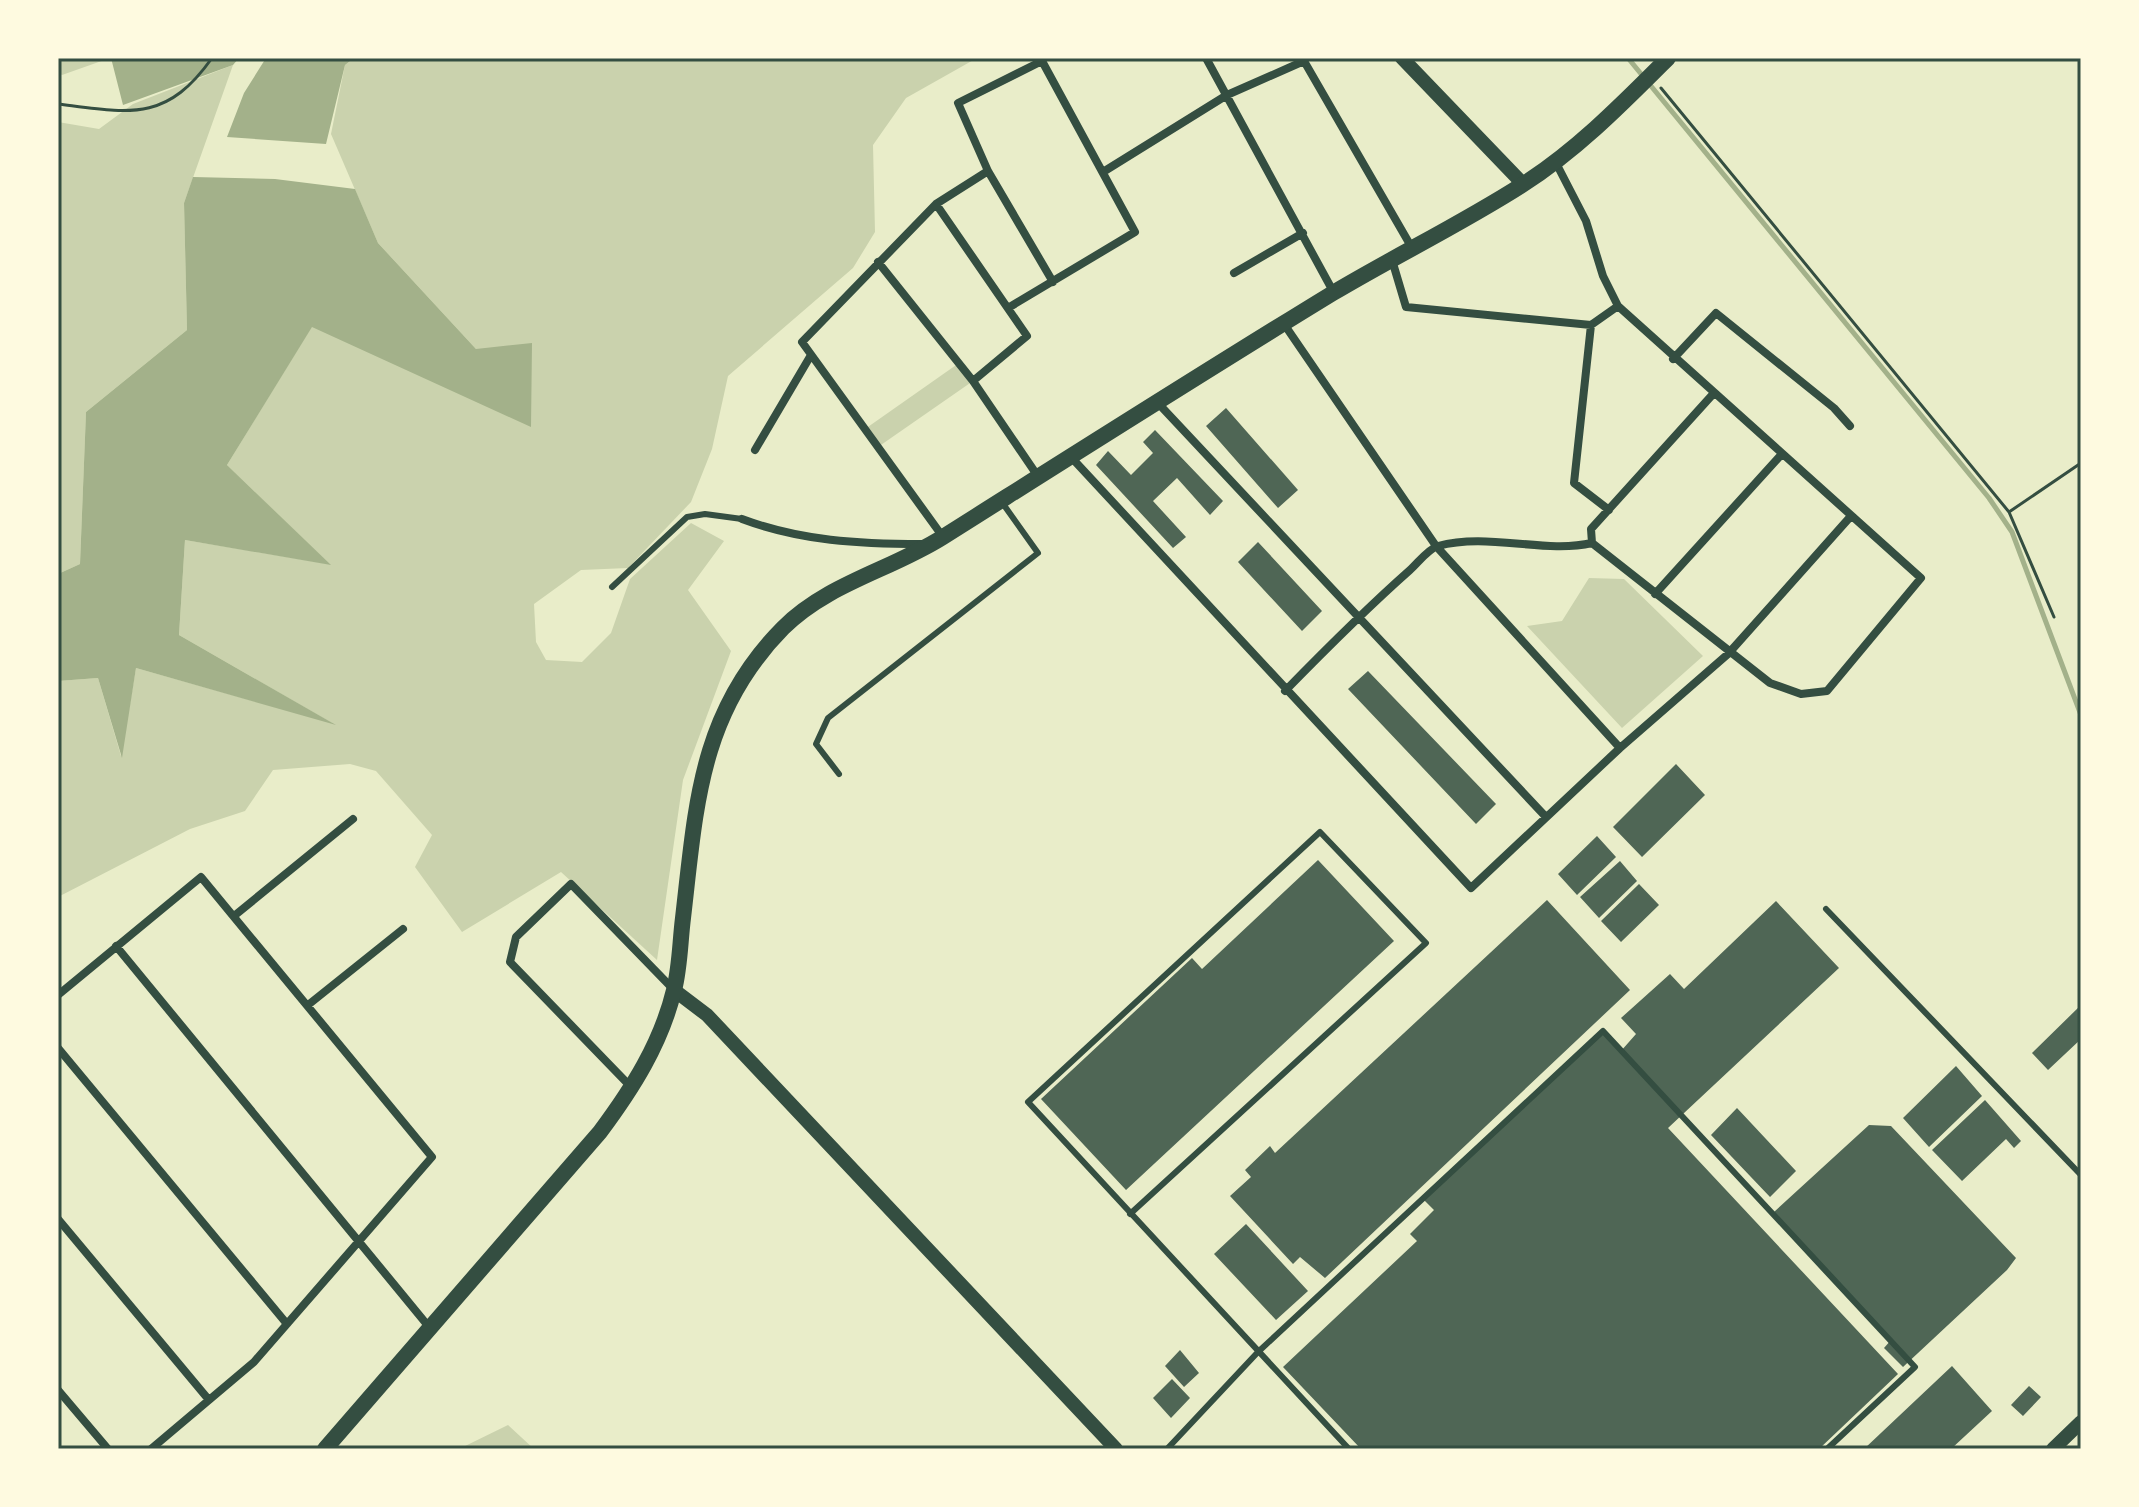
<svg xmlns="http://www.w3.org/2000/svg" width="2139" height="1507" viewBox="0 0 2139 1507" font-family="Manrope,sans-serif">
	<rect width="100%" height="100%" fill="#e9edc9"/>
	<path fill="#cad2ad" d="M 58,58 L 110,58 L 62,75 L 58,73 Z
		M 354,58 L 977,58 L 906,98 L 873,145 L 875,232 L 853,268 L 728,376 L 712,449 L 691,502 L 628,568 L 581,570 L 534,604 L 536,642 L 546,660 L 582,662 L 611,633 L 630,579 L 691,523 L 724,541 L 688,590 L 731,651 L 683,780 L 657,960 L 561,872 L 462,932 L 415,867 L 432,835 L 376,771 L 350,764 L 273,770 L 245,811 L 190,829 L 58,897 L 58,681 L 98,678 L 121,756 L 136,668 L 332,723 L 179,635 L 185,540 L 329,564 L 227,465 L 312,326 L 531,426 L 476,349 L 378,243 L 331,134 L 345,65 Z
		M 233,65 L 184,203 L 187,330 L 86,412 L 80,564 L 58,574 L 58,122 L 99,129 L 133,104 Z
		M 959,363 L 973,381 L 878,447 L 865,429 Z
		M 1589,578 L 1624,579 L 1703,656 L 1622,728 L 1527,626 L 1562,621 Z
		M 508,1425 L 534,1449 L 459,1449 Z"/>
	<path fill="#a3b18a" d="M 111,58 L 239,58 L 233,65 L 123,105 Z
		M 266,58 L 354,58 L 345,65 L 326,144 L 227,137 L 244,93 Z
		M 193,177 L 275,179 L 355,189 L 378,243 L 476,349 L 532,343 L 531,427 L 312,327 L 227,465 L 331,565 L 185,540 L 179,635 L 336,725 L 136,668 L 122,758 L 98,678 L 58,681 L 58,574 L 80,564 L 86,412 L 187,330 L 184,203 Z"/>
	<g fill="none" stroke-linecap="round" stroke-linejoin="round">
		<path stroke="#a3b18a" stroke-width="5" d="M 1628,58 L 1989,498 L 2012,532 L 2081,715"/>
	</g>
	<path fill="#4f6655" d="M 1226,408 L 1298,490 L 1278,508 L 1206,426 Z
		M 1155,430 L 1223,501 L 1210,515 L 1177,478 L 1153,501 L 1186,537 L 1173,548 L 1096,465 L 1108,451 L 1131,475 L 1153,453 L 1143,442 Z
		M 1258,542 L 1322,611 L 1302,631 L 1238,562 Z
		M 1368,671 L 1496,804 L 1476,824 L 1348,689 Z
		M 1676,764 L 1705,795 L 1642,857 L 1613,827 Z
		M 1597,836 L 1616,857 L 1577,895 L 1558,874 Z
		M 1318,860 L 1394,941 L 1126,1190 L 1041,1099 L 1192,958 L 1202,969 Z
		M 1620,861 L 1637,881 L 1599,918 L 1580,897 Z
		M 1639,884 L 1659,905 L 1621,942 L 1601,921 Z
		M 1547,900 L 1630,990 L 1325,1278 L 1300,1257 L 1293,1264 L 1230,1196 L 1251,1177 L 1245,1170 L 1270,1146 L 1275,1153 Z
		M 1776,901 L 1839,968 L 1668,1128 L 1898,1374 L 1819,1449 L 1361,1449 L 1283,1367 L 1417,1241 L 1410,1234 L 1434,1210 L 1424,1200 L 1603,1031 L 1621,1051 L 1636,1034 L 1621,1018 L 1670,974 L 1684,989 Z
		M 2081,1005 L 2081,1039 L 2048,1070 L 2032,1053 Z
		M 1956,1066 L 1982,1096 L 1929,1147 L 1903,1118 Z
		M 1985,1100 L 2021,1141 L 2014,1148 L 2006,1139 L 1962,1181 L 1932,1150 Z
		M 1737,1108 L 1796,1171 L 1770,1197 L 1711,1135 Z
		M 1869,1125 L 1891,1126 L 2016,1258 L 2007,1270 L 1903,1367 L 1884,1348 L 1891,1340 L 1774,1212 Z
		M 1246,1224 L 1308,1291 L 1276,1320 L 1214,1254 Z
		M 1180,1350 L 1199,1373 L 1184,1387 L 1165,1366 Z
		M 1952,1366 L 1992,1411 L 1951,1449 L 1864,1449 Z
		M 1172,1379 L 1190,1398 L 1171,1418 L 1153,1398 Z
		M 2029,1386 L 2041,1397 L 2023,1416 L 2011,1405 Z"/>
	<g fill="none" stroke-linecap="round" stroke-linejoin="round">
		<path stroke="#344e41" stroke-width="3" d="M 1661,88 L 2009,512 L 2054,617
			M 58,104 C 129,113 166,123 212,58
			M 2009,512 L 2081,463"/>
		<path stroke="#344e41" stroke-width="6" d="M 612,587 L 687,517 L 705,514 L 742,519
			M 839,774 L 816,744 L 828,718 L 1038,553 L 1001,501
			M 1826,909 L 2081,1175
			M 1130,1214 L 1426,943 L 1320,832 L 1028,1102 L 1349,1449
			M 1167,1449 L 1258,1352 L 1603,1031 L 1915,1367 L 1827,1449"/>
		<path stroke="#344e41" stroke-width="8" d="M 1206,58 L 1334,293
			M 1555,161 L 1586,221 L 1603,276 L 1618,306 L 1921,578 L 1827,691 L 1801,694 L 1770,683 L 1592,543 L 1591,529 L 1714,393
			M 1103,172 L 1227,95 L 1304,61 L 1412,248
			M 936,204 L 1027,336 L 973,381
			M 1392,260 L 1406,307 L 1591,325
			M 878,262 L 973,381 L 1037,475
			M 1234,273 L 1303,233
			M 1008,308 L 1135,232 L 1042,61 L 958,103 L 988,171 L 1053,282
			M 1284,324 L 1436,546 L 1620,748
			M 1673,359 L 1716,313 L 1834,408 L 1850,426
			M 1156,401 L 1546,817
			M 755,450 L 811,355
			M 1070,456 L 1471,888 L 1620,748 L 1728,654 L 1851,516
			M 1609,510 L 1574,483 L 1591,325 L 1618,306
			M 742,519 C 801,541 859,544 922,544
			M 943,537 L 802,342 L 936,204 L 988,171
			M 1655,594 L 1781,455
			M 1285,691 C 1326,649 1367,608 1410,570 C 1418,563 1428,549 1438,546 C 1488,532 1544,554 1592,543
			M 234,916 L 353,819
			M 116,946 L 429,1327
			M 58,995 L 201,877 L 432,1157 L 254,1362 L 151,1449
			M 308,1005 L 403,929
			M 58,1048 L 287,1324
			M 632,1088 L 510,962 L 516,937 L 571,884 L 674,990
			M 58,1219 L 209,1400
			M 58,1390 L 108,1449"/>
		<path stroke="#344e41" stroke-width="14" d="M 1402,58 L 1523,184
			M 674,990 L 707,1015 L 1116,1449
			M 2053,1449 L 2081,1422"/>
		<path stroke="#344e41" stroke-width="16" d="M 325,1449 L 600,1132 C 632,1089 661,1044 674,990 C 680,967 680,942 683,918 C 696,807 699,713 783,628 C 828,583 891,570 943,537 C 1073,455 1202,373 1333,293 C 1395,256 1461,224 1522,185 C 1576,151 1623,103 1668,58"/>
	</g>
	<rect width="2139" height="1507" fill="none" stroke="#fefae0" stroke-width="120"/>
	<rect x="60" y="60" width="2019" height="1387" fill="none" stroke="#344e41" stroke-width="3"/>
</svg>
